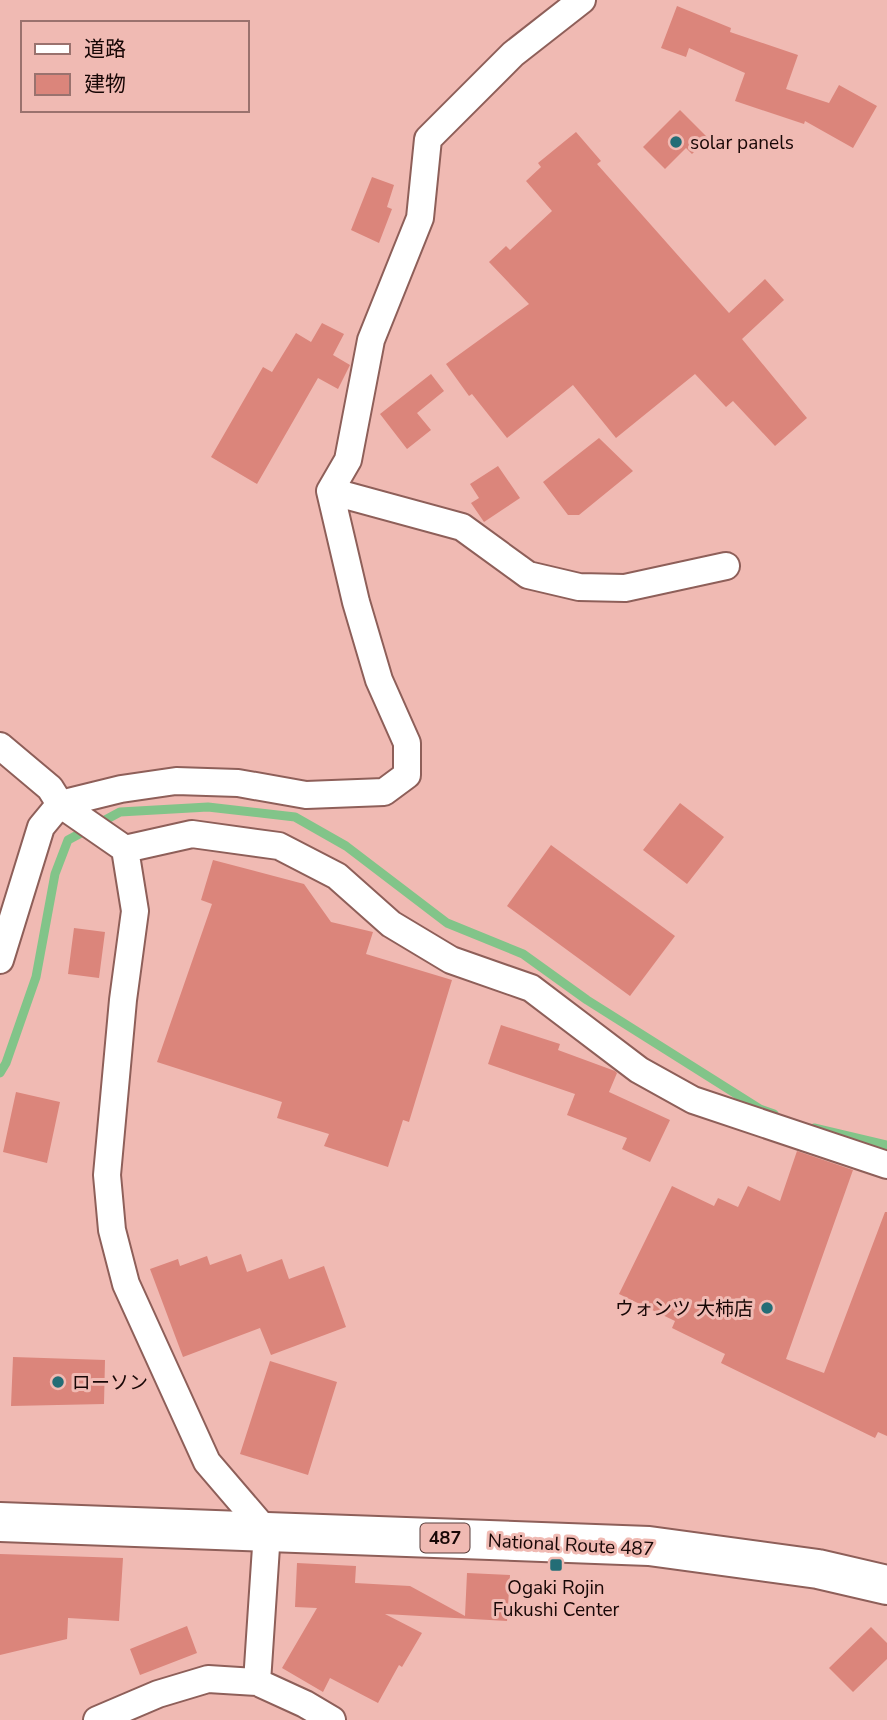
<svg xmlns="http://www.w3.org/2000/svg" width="887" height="1720" viewBox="0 0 887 1720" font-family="'Nunito Sans','Noto Sans JP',sans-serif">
	<rect width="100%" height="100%" fill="#f0bab3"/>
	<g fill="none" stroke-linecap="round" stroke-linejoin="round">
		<path stroke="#82c489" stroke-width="9" d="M 0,1073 L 6,1063 L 36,977 L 55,874 L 68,840 L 120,812 L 208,807 L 295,817 L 346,846 L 447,923 L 523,954 L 587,1000 L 760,1109 L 774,1114
			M 814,1128 L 887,1145"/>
	</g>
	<path fill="#db857b" d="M 677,6 L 731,28 L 730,32 L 798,55 L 786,89 L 829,103 L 839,85 L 877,106 L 853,148 L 805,121 L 804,124 L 735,101 L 745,73 L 689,48 L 686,57 L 661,48 Z
		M 680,110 L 708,138 L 692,154 L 686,148 L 665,169 L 643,147 Z
		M 576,132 L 601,161 L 597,164 L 729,313 L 765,279 L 784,300 L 742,339 L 807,418 L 775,446 L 733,401 L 726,407 L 695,374 L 616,438 L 573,385 L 507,438 L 472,394 L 469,396 L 446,364 L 529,304 L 489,262 L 506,246 L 510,250 L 552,211 L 526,181 L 541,167 L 538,163 Z
		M 372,177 L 394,185 L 387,207 L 392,209 L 379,243 L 351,230 Z
		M 322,323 L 344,334 L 333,355 L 350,365 L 338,389 L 318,378 L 257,484 L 211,457 L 263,367 L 272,372 L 296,333 L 311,342 Z
		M 431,374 L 444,391 L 417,413 L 431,430 L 407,449 L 380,414 Z
		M 599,438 L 633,471 L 579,515 L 568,515 L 543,482 Z
		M 498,466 L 520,498 L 484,522 L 471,503 L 479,498 L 470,484 Z
		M 680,803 L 724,837 L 687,884 L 643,850 Z
		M 551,845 L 675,936 L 630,996 L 507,906 Z
		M 213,860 L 304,884 L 331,922 L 373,932 L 366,954 L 452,980 L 409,1122 L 403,1120 L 388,1167 L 324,1146 L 329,1134 L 277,1118 L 282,1102 L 157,1062 L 212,904 L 201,900 Z
		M 74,928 L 105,932 L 99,978 L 68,974 Z
		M 501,1025 L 560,1044 L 558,1050 L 615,1071 L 617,1073 L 609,1092 L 670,1120 L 650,1162 L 622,1149 L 627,1138 L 567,1115 L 575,1094 L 488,1064 Z
		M 16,1092 L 60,1102 L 47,1163 L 3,1152 Z
		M 797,1151 L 853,1170 L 786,1359 L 824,1373 L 885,1212 L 887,1212 L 887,1436 L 878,1432 L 875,1438 L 721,1363 L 725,1354 L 672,1328 L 675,1321 L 619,1294 L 672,1186 L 714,1206 L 718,1198 L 738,1207 L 748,1186 L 780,1201 Z
		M 241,1254 L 247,1272 L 282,1259 L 289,1279 L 324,1266 L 346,1327 L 271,1355 L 260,1328 L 183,1357 L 150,1269 L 178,1259 L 180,1266 L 207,1256 L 210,1265 Z
		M 13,1357 L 105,1360 L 104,1404 L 11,1406 Z
		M 270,1361 L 337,1382 L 308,1475 L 240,1454 Z
		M 0,1554 L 123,1558 L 119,1621 L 68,1618 L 67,1639 L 0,1655 Z
		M 297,1563 L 356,1566 L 355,1583 L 410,1586 L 465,1616 L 467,1573 L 510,1575 L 507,1621 L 385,1614 L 422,1633 L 402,1667 L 399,1665 L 378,1703 L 330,1678 L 323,1692 L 282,1668 L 317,1608 L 295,1607 Z
		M 187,1626 L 197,1653 L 140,1675 L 130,1649 Z
		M 871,1627 L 887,1643 L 887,1659 L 853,1692 L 829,1668 Z"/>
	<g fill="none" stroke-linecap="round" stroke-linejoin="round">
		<defs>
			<path id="minor" d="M 330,491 L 462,527 L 528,575 L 579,587 L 625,588 L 726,566
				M 0,746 L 50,788 L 60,804 L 125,849 L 135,911 L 123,1000 L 107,1175 L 112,1230 L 126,1284 L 207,1462 L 267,1532 L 257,1682
				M 125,849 L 192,834 L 279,846 L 337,876 L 391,924 L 451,960 L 531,988 L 639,1070 L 693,1100 L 887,1165
				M 0,960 L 41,827 L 60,804 L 121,789 L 176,781 L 238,783 L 306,795 L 384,792 L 407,775 L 407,743 L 379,680 L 356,602 L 330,491 L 348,460 L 371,340 L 420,218 L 428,139 L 513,54 L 582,0
				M 97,1720 L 158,1694 L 208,1679 L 257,1682 L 305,1704 L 332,1720"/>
			<path id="trunk" d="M 0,1522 L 649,1546 L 818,1569 L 887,1585"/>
		</defs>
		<use href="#minor" stroke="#8e5f59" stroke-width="30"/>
		<use href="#trunk" stroke="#8e5f59" stroke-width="42"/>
		<use href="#minor" stroke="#fff" stroke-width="26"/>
		<use href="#trunk" stroke="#fff" stroke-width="38"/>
	</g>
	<g fill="#236d76" stroke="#f0bab3" stroke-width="2.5">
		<circle cx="676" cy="142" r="7"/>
		<circle cx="767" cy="1308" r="7"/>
		<circle cx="58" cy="1382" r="7"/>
		<rect x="549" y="1558" width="14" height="14" rx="3.5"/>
	</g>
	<g text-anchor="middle" stroke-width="6" stroke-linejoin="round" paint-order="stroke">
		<rect fill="#f0bab3" stroke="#593d3a" stroke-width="2" x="420.5" y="1523.5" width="49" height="29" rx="5"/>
		<g font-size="18" font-weight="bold" fill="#180706">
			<text x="445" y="1544">487</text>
		</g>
		<g font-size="19" fill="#180706" stroke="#f0bab3" text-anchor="start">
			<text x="690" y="149">solar panels</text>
			<text x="753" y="1315" text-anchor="end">ウォンツ 大柿店</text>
			<text x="72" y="1389">ローソン</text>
			<text x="556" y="1594" text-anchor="middle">Ogaki Rojin<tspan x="556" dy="22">Fukushi Center</tspan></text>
		</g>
		<g font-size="19" fill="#180706" stroke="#f0bab3">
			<text transform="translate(571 1544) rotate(3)" y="7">National Route 487</text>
		</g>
	</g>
	<rect x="21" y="21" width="228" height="91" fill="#f0bab3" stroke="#9a726e" stroke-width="2"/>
	<rect x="35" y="44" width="35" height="10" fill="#ffffff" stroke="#9a726e" stroke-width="2"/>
	<text x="84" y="56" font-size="21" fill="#180706">道路</text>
	<rect x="35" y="74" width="35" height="21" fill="#db857b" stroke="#9a726e" stroke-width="2"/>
	<text x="84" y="91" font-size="21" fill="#180706">建物</text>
</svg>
